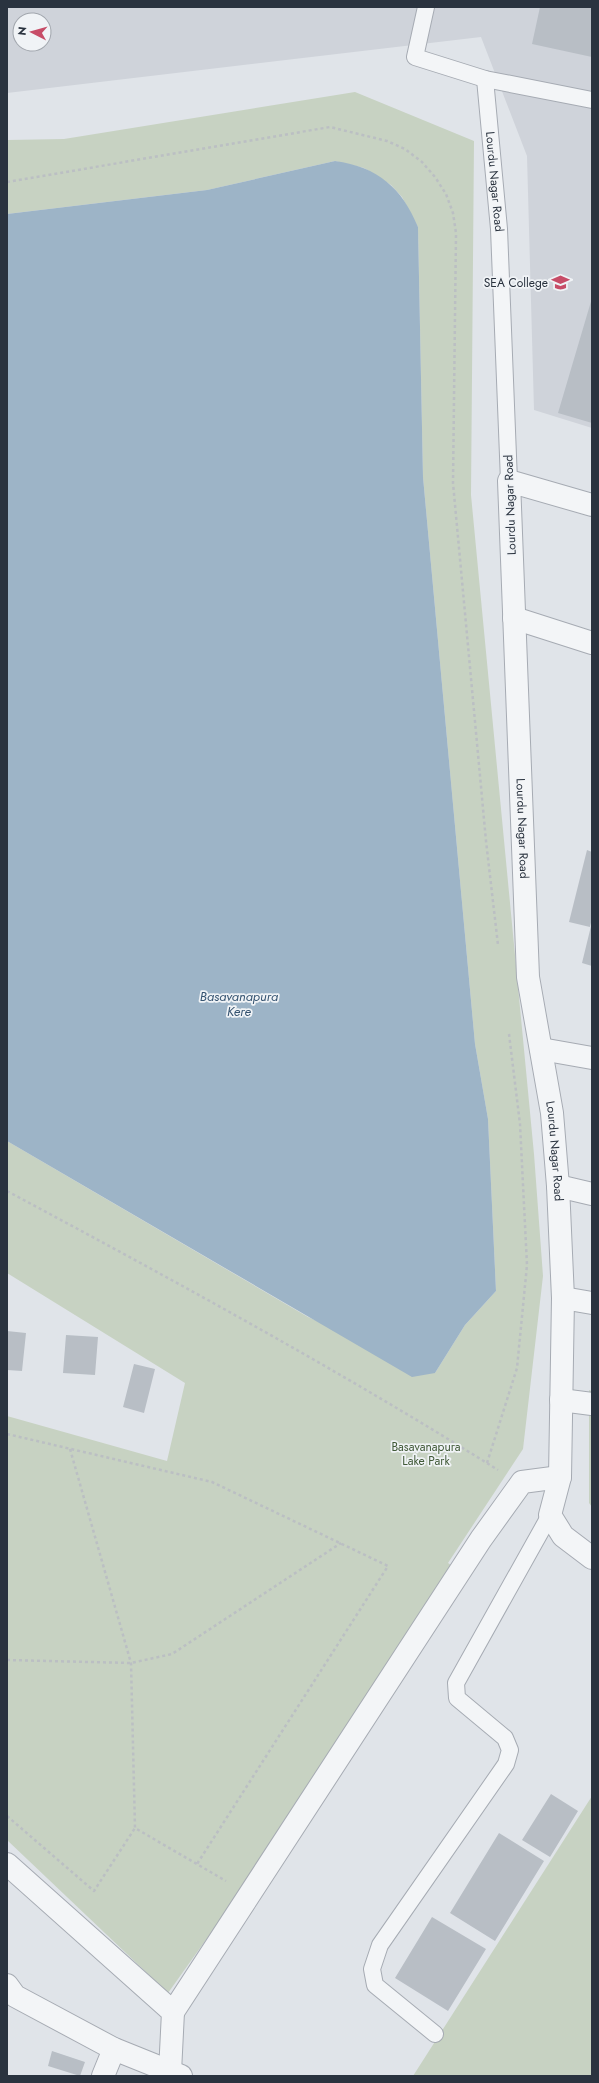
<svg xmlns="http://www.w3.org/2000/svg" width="599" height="2083" viewBox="0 0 599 2083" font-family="Jost,sans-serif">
	<rect width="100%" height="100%" fill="#e0e4e9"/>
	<path fill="#cfd3da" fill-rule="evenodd" d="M 7,7 L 592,7 L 592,428 L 534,410 L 527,156 L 481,37 L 7,93 ZM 20,20 L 44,20 L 44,44 L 20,44 Z"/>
	<path fill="#c7d2c2" d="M 355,92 L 474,141 L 471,495 L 534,1154 L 543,1276 L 523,1449 L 448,1563 L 466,1575 L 168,1993 L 7,1840 L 7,1416 L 167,1461 L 185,1383 L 7,1273 L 7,1141 L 308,1317 L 435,1373 L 465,1325 L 496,1291 L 488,1119 L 475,1044 L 423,477 L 418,227 L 402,197 L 391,185 L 364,168 L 335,161 L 207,190 L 7,214 L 7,140 L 64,139 Z
		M 589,1390 L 592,1391 L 592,1507 L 589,1503 Z
		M 592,1796 L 592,2076 L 413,2076 Z"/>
	<path fill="#9db4c7" d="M 335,161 C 378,167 402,188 418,227 L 423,477 L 475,1044 L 488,1119 L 496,1291 L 465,1325 L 435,1373 L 412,1377 L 7,1141 L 7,214 L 207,190 Z"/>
	<path fill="#b8bec5" d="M 540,7 L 592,7 L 592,57 L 532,44 Z
		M 592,298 L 592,423 L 558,413 Z
		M 587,850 L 592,852 L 592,918 L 590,927 L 569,922 Z
		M 591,926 L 592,926 L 592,966 L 582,963 Z
		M 7,1331 L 26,1333 L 22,1371 L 7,1370 Z
		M 66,1335 L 98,1337 L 95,1375 L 63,1373 Z
		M 134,1364 L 155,1369 L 144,1413 L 123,1407 Z
		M 551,1794 L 578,1811 L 550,1857 L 522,1840 Z
		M 499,1833 L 544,1861 L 495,1941 L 450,1913 Z
		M 432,1917 L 486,1949 L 448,2011 L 395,1978 Z
		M 52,2051 L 85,2062 L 80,2076 L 48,2066 Z"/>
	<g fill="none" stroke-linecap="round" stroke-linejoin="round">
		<defs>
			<g id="service">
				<path d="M 426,7 L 415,57 L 485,79 L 592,100"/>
				<path id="s1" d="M 485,79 L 499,229 L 509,481"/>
				<path d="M 435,2034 L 375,1985 L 372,1969 L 380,1945 L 506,1764 L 510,1750 L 505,1738 L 457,1698 L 456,1683 L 550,1515"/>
			</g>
			<g id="minor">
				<path id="s2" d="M 592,505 L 509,481 L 528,977 L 552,1113 L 558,1186 L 563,1298 L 560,1477 L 550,1515 L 563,1536 L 592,1558"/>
				<path d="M 514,618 L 592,643"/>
				<path d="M 541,1049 L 592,1058"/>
				<path d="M 558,1186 L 592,1194"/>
				<path d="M 563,1298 L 592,1303"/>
				<path d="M 561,1400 L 592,1404"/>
				<path d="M 7,1864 L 173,2012 L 170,2072"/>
				<path d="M 7,1985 L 15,1996 L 114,2049 L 181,2076"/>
				<path d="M 173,2012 L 481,1539 L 522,1482 L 560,1477"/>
				<path d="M 103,2076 L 114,2049"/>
			</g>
		</defs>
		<use href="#service" stroke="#a6abb3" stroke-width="18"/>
		<use href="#minor" stroke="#a6abb3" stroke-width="24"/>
		<path stroke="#bbbfc3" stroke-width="2.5" stroke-dasharray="3 3" stroke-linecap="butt" d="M 7,182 L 330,127 L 387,141 L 405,149 L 422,162 L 435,177 L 446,194 L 453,213 L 456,233 L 453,483 L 486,841 L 498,945
			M 7,1191 C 173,1280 339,1370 498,1470
			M 7,1434 L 212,1482 L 388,1566 L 197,1864
			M 70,1449 L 131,1663 L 135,1828 L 226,1881
			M 487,1463 L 517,1368 L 527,1265 L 520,1124 L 509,1034
			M 7,1660 L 131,1663 L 172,1654 L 341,1543
			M 7,1816 L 94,1891 L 135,1828"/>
		<use href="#service" stroke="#f3f5f7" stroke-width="16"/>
		<use href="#minor" stroke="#f3f5f7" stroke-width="22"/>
	</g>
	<defs>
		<symbol id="university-bare" viewBox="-9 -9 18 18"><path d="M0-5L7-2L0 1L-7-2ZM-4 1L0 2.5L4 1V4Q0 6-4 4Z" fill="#c74c67" stroke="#f0f3f6" stroke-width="2.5" paint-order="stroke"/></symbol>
	</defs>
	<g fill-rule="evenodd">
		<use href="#university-bare" x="548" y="270" width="25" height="25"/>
	</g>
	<g text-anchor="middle" stroke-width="3.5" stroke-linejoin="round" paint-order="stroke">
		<g font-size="12" fill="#2a333f" stroke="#f0f3f6">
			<text dy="4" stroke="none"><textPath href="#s1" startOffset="103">Lourdu Nagar Road</textPath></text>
			<text transform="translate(510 505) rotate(-92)" y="4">Lourdu Nagar Road</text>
			<text dy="4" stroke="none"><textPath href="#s2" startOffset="434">Lourdu Nagar Road</textPath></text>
			<text dy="4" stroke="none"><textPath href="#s2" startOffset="759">Lourdu Nagar Road</textPath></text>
		</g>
		<g font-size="12" fill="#2a333f" stroke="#f0f3f6" text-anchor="end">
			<text x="548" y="287">SEA College</text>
		</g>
		<g font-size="12" fill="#415a38" stroke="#f0f3f6">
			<text x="426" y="1451">Basavanapura<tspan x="426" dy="14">Lake Park</tspan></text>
		</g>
		<g font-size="13" font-style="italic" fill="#365471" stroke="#f0f3f6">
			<text x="239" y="1001">Basavanapura<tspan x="239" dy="15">Kere</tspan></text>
		</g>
	</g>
	<rect width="599" height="2083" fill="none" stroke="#2a333f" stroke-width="16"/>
	<g transform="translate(32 32) rotate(276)"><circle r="19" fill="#f0f3f6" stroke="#a1a6ad"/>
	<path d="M0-3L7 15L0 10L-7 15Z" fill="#c74c67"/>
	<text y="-6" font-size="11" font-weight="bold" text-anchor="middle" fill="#2a333f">N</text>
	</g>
</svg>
